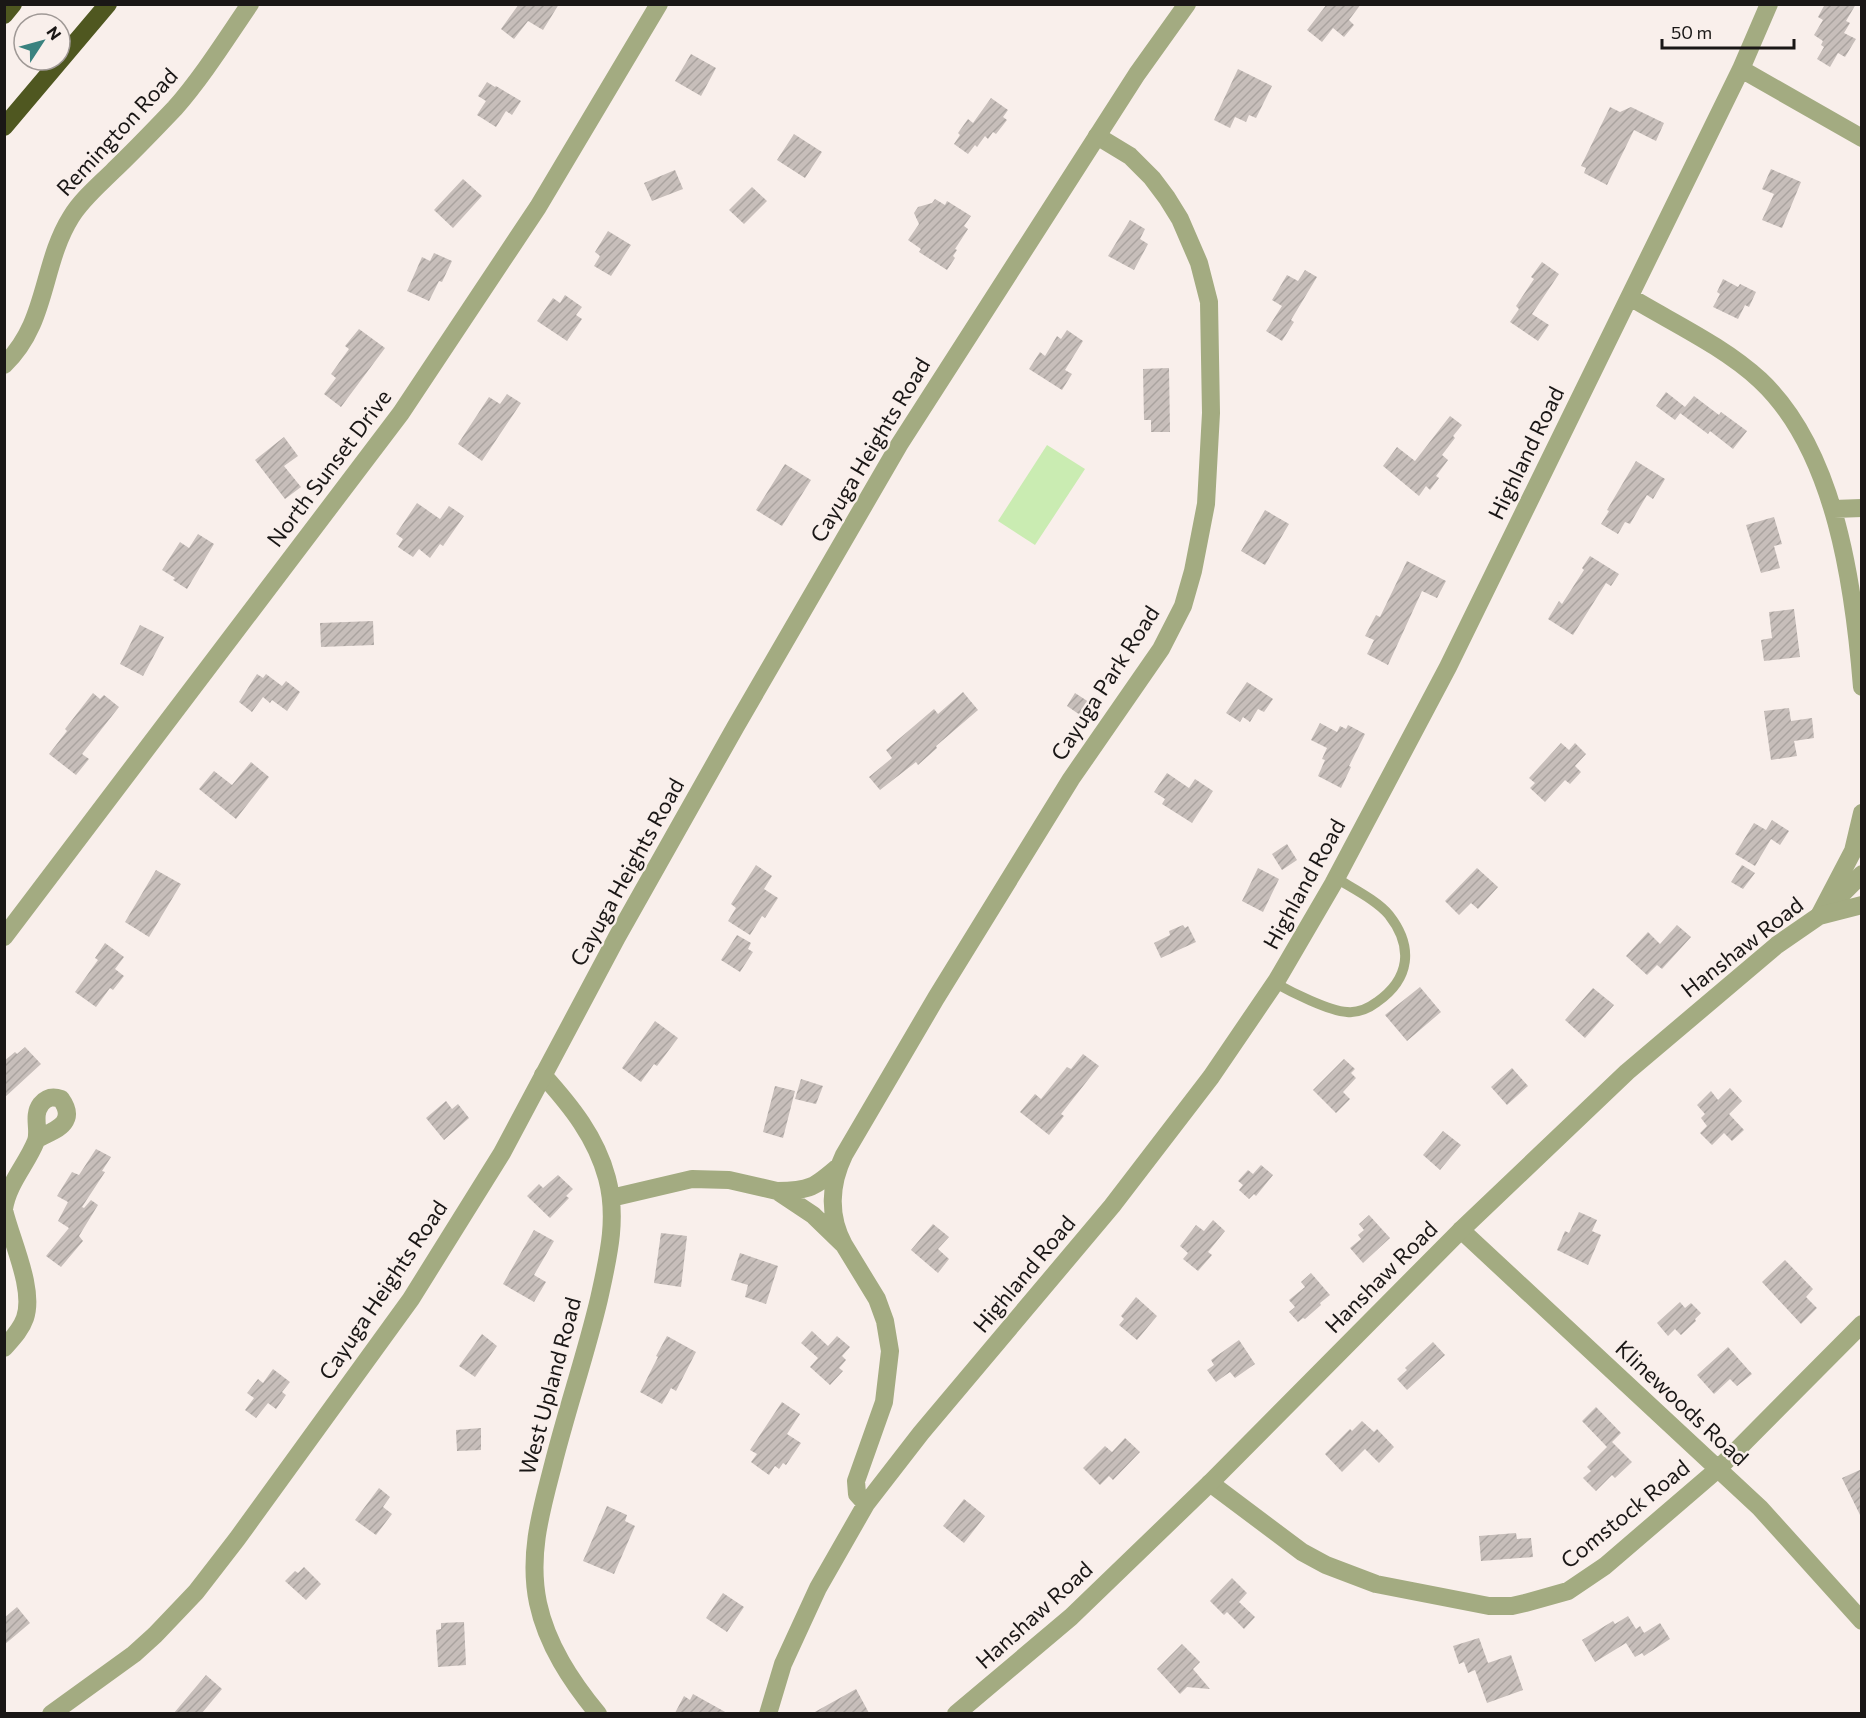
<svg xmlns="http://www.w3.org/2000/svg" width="1866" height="1718" viewBox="0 0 1866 1718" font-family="Commissioner,sans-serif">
	<defs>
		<pattern id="building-hatch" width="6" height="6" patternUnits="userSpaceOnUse" patternTransform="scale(1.5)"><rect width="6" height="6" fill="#c7beba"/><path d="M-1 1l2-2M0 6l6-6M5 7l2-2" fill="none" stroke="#aaa39f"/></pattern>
	</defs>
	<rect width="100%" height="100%" fill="#f9efeb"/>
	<path fill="#caecb2" d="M 1047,445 L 1085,469 L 1035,545 L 998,521 Z"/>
	<path fill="url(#building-hatch)" d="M 519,4 L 559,4 L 543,30 L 528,21 L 514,39 L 501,29 Z
		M 1327,4 L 1361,4 L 1349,20 L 1354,25 L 1344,37 L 1333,28 L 1322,42 L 1307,30 Z
		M 1825,4 L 1856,4 L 1846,21 L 1850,23 L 1844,33 L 1856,39 L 1845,57 L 1838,53 L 1830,67 L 1817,59 L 1824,47 L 1821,45 L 1823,41 L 1814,35 L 1823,20 L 1818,17 Z
		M 691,54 L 716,68 L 701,96 L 675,81 Z
		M 1238,69 L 1272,86 L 1256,118 L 1249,115 L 1246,122 L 1235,117 L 1230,128 L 1214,120 Z
		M 487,82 L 495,87 L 496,86 L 521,101 L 512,115 L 506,111 L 496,127 L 477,115 L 486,101 L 478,96 Z
		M 991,98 L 1008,110 L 1003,117 L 1007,120 L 996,134 L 993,132 L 988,139 L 985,136 L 977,147 L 975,145 L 968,154 L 954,144 L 960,135 L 958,133 L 968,119 L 973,123 Z
		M 1610,107 L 1620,112 L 1631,107 L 1664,123 L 1656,141 L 1634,130 L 1607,185 L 1584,173 L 1586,168 L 1581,166 Z
		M 794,134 L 822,152 L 805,178 L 777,160 Z
		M 1771,169 L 1801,182 L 1782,228 L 1762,220 L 1774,194 L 1762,189 Z
		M 675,170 L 683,189 L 652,201 L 644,183 Z
		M 463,179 L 482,196 L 453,228 L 434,210 Z
		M 752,187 L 767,201 L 744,224 L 729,210 Z
		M 935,199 L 945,205 L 947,201 L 971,216 L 964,226 L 968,229 L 955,249 L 957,250 L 953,256 L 955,258 L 947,270 L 919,252 L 921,249 L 908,240 L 919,224 L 914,213 L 918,207 L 932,203 Z
		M 1130,220 L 1145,229 L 1140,239 L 1148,244 L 1134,270 L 1108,256 Z
		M 608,231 L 631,245 L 611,276 L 594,266 L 600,256 L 595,252 Z
		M 434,253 L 452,261 L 442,282 L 439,281 L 429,301 L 407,291 L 422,257 L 430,261 Z
		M 1542,262 L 1559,274 L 1532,314 L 1549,325 L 1538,341 L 1510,322 L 1519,309 L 1516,306 L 1534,279 L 1531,277 Z
		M 1305,270 L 1317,277 L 1291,320 L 1294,322 L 1282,341 L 1266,331 L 1282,306 L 1272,300 L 1287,275 L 1298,281 Z
		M 1723,279 L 1738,287 L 1740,284 L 1756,292 L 1749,307 L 1745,305 L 1738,319 L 1713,307 L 1720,294 L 1717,292 Z
		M 565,295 L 582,307 L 576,315 L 582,319 L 567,341 L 537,321 L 553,298 L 560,303 Z
		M 359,329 L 385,348 L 341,407 L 324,394 L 336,378 L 331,374 L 349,349 L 345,346 Z
		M 1067,330 L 1083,341 L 1065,370 L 1072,374 L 1062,390 L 1029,369 L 1040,352 L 1045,356 L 1057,336 L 1061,339 Z
		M 1169,368 L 1170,432 L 1151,432 L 1151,420 L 1144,420 L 1143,369 Z
		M 1666,392 L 1685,407 L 1675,420 L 1656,406 Z
		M 507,394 L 521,403 L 482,461 L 458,444 L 489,397 L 500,404 Z
		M 1694,396 L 1719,415 L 1721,412 L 1747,431 L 1733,449 L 1710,431 L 1708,434 L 1680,413 Z
		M 1450,416 L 1462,425 L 1453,436 L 1455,438 L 1442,455 L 1448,460 L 1436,476 L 1439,478 L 1430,490 L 1426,486 L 1419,496 L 1383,466 L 1397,447 L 1415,461 Z
		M 284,437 L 298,456 L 284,466 L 301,487 L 285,499 L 255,460 Z
		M 1636,461 L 1665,479 L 1653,499 L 1647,495 L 1630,524 L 1625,522 L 1618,534 L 1601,524 L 1609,511 L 1607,510 Z
		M 785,464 L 811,480 L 782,526 L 756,510 Z
		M 417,503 L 440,519 L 449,506 L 464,516 L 443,546 L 440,544 L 430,558 L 419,549 L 413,557 L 398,547 L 403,539 L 396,534 Z
		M 1265,510 L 1289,524 L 1265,565 L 1241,551 Z
		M 1774,517 L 1782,544 L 1774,546 L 1780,568 L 1761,573 L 1746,525 Z
		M 198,534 L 214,544 L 187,589 L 173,580 L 175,578 L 162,570 L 180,542 L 189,548 Z
		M 1590,556 L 1619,574 L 1611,586 L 1606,583 L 1573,635 L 1548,619 L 1559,601 L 1562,604 L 1584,570 L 1582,568 Z
		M 1407,561 L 1446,581 L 1437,598 L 1422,591 L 1388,665 L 1367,654 L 1374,640 L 1365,636 L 1376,615 L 1380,617 Z
		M 1794,609 L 1800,657 L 1764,661 L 1761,640 L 1772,638 L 1769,612 Z
		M 373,621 L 374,645 L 321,647 L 320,623 Z
		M 140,625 L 164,637 L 143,676 L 120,664 Z
		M 257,674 L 263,678 L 266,674 L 282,686 L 286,681 L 300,692 L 287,711 L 272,700 L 270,703 L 263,697 L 252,712 L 239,702 Z
		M 1247,682 L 1273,699 L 1264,712 L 1258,709 L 1250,722 L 1243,717 L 1240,722 L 1226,713 Z
		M 963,692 L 978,710 L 936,746 L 937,748 L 918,765 L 916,762 L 880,790 L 869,777 L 892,758 L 886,750 L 934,709 L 938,714 Z
		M 93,693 L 100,699 L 104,695 L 119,707 L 82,754 L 89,759 L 76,775 L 49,754 L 67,731 L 65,729 Z
		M 1075,693 L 1092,704 L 1083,717 L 1067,706 Z
		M 1789,708 L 1791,721 L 1812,718 L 1814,738 L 1794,741 L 1797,756 L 1771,760 L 1764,711 Z
		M 1320,723 L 1337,732 L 1340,726 L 1346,729 L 1348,725 L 1365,734 L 1349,766 L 1351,767 L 1341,788 L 1318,776 L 1325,760 L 1322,759 L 1327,748 L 1311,740 Z
		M 1561,743 L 1569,750 L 1575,743 L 1586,754 L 1575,766 L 1581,772 L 1570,784 L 1565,780 L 1545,802 L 1530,788 L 1535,783 L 1529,778 Z
		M 251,762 L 269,777 L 236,819 L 199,789 L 214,771 L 232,785 Z
		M 1167,773 L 1189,788 L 1195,779 L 1213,791 L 1192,823 L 1162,804 L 1165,799 L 1154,792 Z
		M 1772,820 L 1789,831 L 1780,845 L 1771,839 L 1755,866 L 1735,854 L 1754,823 L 1766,830 Z
		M 1287,844 L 1297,860 L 1282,870 L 1272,854 Z
		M 756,865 L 772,876 L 764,889 L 778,898 L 765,918 L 762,916 L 750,935 L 728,921 L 736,908 L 731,904 Z
		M 1742,865 L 1755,873 L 1743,889 L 1731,882 Z
		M 1258,868 L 1279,879 L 1263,912 L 1242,901 Z
		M 1477,868 L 1498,887 L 1478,909 L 1471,903 L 1459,915 L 1445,901 Z
		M 156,870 L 181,884 L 149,937 L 125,922 Z
		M 1183,925 L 1185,928 L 1188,926 L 1196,942 L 1161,958 L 1154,943 L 1170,935 L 1169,931 Z
		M 1677,925 L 1691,937 L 1662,969 L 1657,965 L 1647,975 L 1626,956 L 1648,932 L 1660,944 Z
		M 737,935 L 751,943 L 748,949 L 753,952 L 740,972 L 721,960 Z
		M 105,943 L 124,957 L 115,969 L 124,976 L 113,990 L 110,988 L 96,1007 L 75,992 L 98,960 L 95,958 Z
		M 1420,987 L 1441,1012 L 1407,1041 L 1385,1015 Z
		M 1593,988 L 1614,1005 L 1585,1038 L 1565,1020 Z
		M 655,1021 L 678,1038 L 657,1066 L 654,1064 L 641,1082 L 622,1068 Z
		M 25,1047 L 41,1064 L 4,1098 L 4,1061 L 15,1052 L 17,1054 Z
		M 1083,1054 L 1099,1066 L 1061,1114 L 1064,1116 L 1049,1135 L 1020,1112 L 1035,1094 L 1041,1099 L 1067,1067 L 1071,1069 Z
		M 1344,1059 L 1355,1069 L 1351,1073 L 1356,1078 L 1343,1092 L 1350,1099 L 1336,1113 L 1313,1090 Z
		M 1512,1068 L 1528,1086 L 1507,1105 L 1491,1087 Z
		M 801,1079 L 823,1086 L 816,1104 L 795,1099 Z
		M 775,1086 L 795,1091 L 783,1138 L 763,1132 Z
		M 1730,1088 L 1742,1101 L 1729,1114 L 1744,1130 L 1732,1141 L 1724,1133 L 1712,1145 L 1700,1133 L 1707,1126 L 1701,1118 L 1705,1114 L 1697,1105 L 1711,1091 L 1718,1100 Z
		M 446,1101 L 452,1109 L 458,1104 L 469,1118 L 444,1140 L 426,1118 Z
		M 1443,1131 L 1461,1145 L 1440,1170 L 1423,1155 Z
		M 96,1149 L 111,1157 L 102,1171 L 105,1172 L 82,1207 L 84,1208 L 91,1200 L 98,1205 L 79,1236 L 83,1241 L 61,1267 L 46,1256 L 69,1228 L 58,1221 L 68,1202 L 57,1196 L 72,1172 L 79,1175 Z
		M 1261,1165 L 1273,1175 L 1256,1196 L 1254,1194 L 1249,1199 L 1239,1190 L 1243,1185 L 1238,1181 L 1248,1170 L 1253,1174 Z
		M 558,1175 L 573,1189 L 566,1196 L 569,1198 L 550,1218 L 527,1196 L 539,1184 L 543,1188 Z
		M 1579,1212 L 1597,1220 L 1592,1231 L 1601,1235 L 1588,1265 L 1557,1250 L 1565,1231 L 1569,1233 Z
		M 1369,1215 L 1390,1238 L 1363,1263 L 1350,1248 L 1361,1239 L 1358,1235 L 1364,1230 L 1359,1224 Z
		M 1213,1220 L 1225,1231 L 1208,1252 L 1212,1255 L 1198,1271 L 1183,1259 L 1188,1253 L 1180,1246 L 1196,1225 L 1204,1231 Z
		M 933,1224 L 949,1237 L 938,1249 L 949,1259 L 938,1273 L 911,1250 Z
		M 534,1230 L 554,1241 L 534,1275 L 546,1282 L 534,1302 L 503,1284 Z
		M 661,1233 L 687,1236 L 681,1287 L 654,1283 Z
		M 740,1253 L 778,1266 L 766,1304 L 745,1297 L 748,1285 L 731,1280 Z
		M 1785,1260 L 1813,1289 L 1806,1297 L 1817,1308 L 1801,1324 L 1762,1282 Z
		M 1311,1273 L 1330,1295 L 1320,1303 L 1321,1305 L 1305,1319 L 1303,1318 L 1298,1322 L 1289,1312 L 1295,1307 L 1289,1300 L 1305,1287 L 1301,1282 Z
		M 1136,1297 L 1157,1316 L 1137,1340 L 1119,1325 L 1124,1319 L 1121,1316 Z
		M 1680,1302 L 1685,1308 L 1691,1303 L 1701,1313 L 1695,1319 L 1696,1321 L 1681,1335 L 1675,1329 L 1668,1336 L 1657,1323 Z
		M 812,1331 L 828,1346 L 837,1336 L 850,1347 L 842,1356 L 846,1360 L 839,1368 L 843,1371 L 830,1385 L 810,1367 L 818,1358 L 801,1343 Z
		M 482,1334 L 497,1346 L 475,1377 L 459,1366 Z
		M 667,1336 L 696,1352 L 676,1391 L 671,1388 L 662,1404 L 640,1392 L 658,1357 L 656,1356 Z
		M 1239,1340 L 1255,1364 L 1235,1378 L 1230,1372 L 1216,1382 L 1207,1370 L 1214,1365 L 1211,1360 Z
		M 1433,1342 L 1445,1355 L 1407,1390 L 1397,1379 L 1407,1370 L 1405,1368 Z
		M 1728,1347 L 1752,1374 L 1737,1386 L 1730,1379 L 1714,1394 L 1697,1375 Z
		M 273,1369 L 290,1382 L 282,1392 L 286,1395 L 276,1409 L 268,1403 L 256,1418 L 245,1410 L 254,1398 L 247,1393 L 258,1379 L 263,1383 Z
		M 782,1402 L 800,1414 L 787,1434 L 801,1443 L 786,1465 L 783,1463 L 779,1469 L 775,1466 L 769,1475 L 751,1462 L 757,1454 L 750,1450 Z
		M 1596,1407 L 1621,1433 L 1612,1442 L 1632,1462 L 1615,1478 L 1612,1475 L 1596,1491 L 1583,1478 L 1591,1471 L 1587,1467 L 1607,1447 L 1582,1421 Z
		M 1362,1421 L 1374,1432 L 1377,1429 L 1394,1447 L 1379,1463 L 1365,1449 L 1342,1472 L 1325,1454 L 1350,1429 L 1352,1431 Z
		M 481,1428 L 481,1450 L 457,1451 L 456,1430 Z
		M 1125,1438 L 1140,1452 L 1113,1480 L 1109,1476 L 1100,1485 L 1083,1468 L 1105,1446 L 1112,1452 Z
		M 1862,1469 L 1862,1519 L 1842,1478 Z
		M 379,1488 L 390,1497 L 383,1507 L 392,1514 L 376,1535 L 355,1520 Z
		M 964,1499 L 985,1516 L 964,1543 L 943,1526 Z
		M 607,1506 L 627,1515 L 625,1521 L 635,1526 L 614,1574 L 583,1561 Z
		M 1516,1533 L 1517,1539 L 1531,1538 L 1533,1557 L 1481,1561 L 1479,1536 Z
		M 304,1567 L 321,1584 L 306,1600 L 285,1581 L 295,1571 L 298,1573 Z
		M 1232,1578 L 1247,1593 L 1239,1602 L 1255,1617 L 1244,1629 L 1227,1612 L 1224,1615 L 1210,1601 Z
		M 723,1593 L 744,1607 L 727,1632 L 706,1618 Z
		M 17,1607 L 30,1623 L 4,1645 L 4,1618 Z
		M 1628,1616 L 1636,1629 L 1640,1626 L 1644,1633 L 1660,1623 L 1670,1639 L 1644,1656 L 1642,1653 L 1635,1657 L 1626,1643 L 1595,1662 L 1582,1640 L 1613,1621 L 1615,1624 Z
		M 464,1622 L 466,1665 L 438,1667 L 436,1630 L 441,1629 L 441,1623 Z
		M 1479,1638 L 1488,1663 L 1511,1655 L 1523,1690 L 1487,1703 L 1475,1670 L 1468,1673 L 1464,1662 L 1459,1664 L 1453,1646 Z
		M 1182,1644 L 1200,1662 L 1193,1669 L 1210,1689 L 1187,1687 L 1180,1694 L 1157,1669 Z
		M 206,1675 L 222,1689 L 202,1713 L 174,1713 Z
		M 856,1689 L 869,1713 L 813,1713 Z
		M 693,1694 L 727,1713 L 675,1713 L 684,1696 L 690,1700 Z"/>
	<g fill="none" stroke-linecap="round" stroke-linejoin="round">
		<path stroke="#a3ab81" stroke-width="10" d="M 1275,983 C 1291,992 1329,1011 1347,1012 C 1358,1013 1369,1008 1377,1002 C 1410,979 1414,947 1389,915 C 1378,901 1352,888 1336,878"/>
		<path stroke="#a3ab81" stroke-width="18" d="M 1741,69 L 1862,138
			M 1630,297 C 1673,323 1723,346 1760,380 C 1836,451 1854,588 1862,687
			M 4,365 C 48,323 41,265 71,217 C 82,199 99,185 114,170 C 135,150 155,129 175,108 C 203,76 226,39 250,4
			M 1834,509 L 1862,508
			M 1831,905 L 1862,874
			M 1819,916 L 1853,851 L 1862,813
			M 4,937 L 401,413 L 538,207 L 659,4
			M 543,1075 C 571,1106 596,1137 607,1178 C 618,1219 608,1258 599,1299 C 586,1354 567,1409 553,1465 C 541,1511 528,1555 538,1603 C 547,1645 571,1681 598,1714
			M 777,1191 C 810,1191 815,1187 839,1166
			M 611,1198 L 692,1179 L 729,1180 L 777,1191 L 813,1215 L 844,1245 L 877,1299 L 885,1321 L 890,1351 L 884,1402 L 856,1481 L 857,1494 L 866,1504
			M 4,1209 C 8,1183 27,1164 36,1141 C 40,1129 32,1116 41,1104 C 47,1097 53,1096 61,1099 C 78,1123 55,1130 37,1139
			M 4,1210 C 11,1240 35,1289 25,1318 C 21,1330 12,1339 4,1348
			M 1461,1230 L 1760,1508 L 1862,1621
			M 844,1245 C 828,1216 830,1184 844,1155 L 936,998 L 1071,779 L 1161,649 L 1183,606 L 1193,571 L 1206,504 L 1211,413 L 1209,302 L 1199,263 L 1180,219 L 1167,198 L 1152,178 L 1130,156 L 1097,136
			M 1210,1483 L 1302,1552 L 1326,1565 L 1376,1584 L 1489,1606 L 1512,1606 L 1525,1603 L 1568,1591 L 1605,1566 L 1718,1469 L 1862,1324
			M 768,1714 L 783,1664 L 818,1588 L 866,1504 L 921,1433 L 1112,1206 L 1211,1077 L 1277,980 L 1333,884 L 1448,667 L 1741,69 L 1769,4"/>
		<path stroke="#a3ab81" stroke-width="18" d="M 51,1714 L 134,1654 L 155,1635 L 196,1592 L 237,1539 L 411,1299 L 502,1153 L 617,937 L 736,726 L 899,445 L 1137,74 L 1187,4
			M 956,1714 L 1071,1617 L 1210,1483 L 1461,1230 L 1627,1072 L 1777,945 L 1819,916 L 1862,905"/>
		<path stroke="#4f5720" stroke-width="18" d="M 4,15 L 13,4
			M 4,127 L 108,4"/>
	</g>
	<g text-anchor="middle" stroke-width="5" stroke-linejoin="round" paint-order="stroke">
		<g font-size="22" fill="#1a1716" stroke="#f9efeb">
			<text transform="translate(117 132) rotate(-47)" y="8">Remington Road</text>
			<text transform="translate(870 450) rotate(-59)" y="8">Cayuga Heights Road</text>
			<text transform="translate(1526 453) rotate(-64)" y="8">Highland Road</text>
			<text transform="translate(329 468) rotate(-53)" y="8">North Sunset Drive</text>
			<text transform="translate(1105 683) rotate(-57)" y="8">Cayuga Park Road</text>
			<text transform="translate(627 872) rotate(-61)" y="8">Cayuga Heights Road</text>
			<text transform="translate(1304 884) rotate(-61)" y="8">Highland Road</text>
			<text transform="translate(1742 947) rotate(-38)" y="8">Hanshaw Road</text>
			<text transform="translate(1024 1274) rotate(-50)" y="8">Highland Road</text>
			<text transform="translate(1381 1277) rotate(-45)" y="8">Hanshaw Road</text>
			<text transform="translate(383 1290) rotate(-56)" y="8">Cayuga Heights Road</text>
			<text transform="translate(550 1386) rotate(-75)" y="8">West Upland Road</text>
			<text transform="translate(1682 1403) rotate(43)" y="8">Klinewoods Road</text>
			<text transform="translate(1625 1514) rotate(-39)" y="8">Comstock Road</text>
			<text transform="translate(1034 1615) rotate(-42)" y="8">Hanshaw Road</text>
		</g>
	</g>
	<rect width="1866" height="1718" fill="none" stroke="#1a1716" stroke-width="12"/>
	<g transform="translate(42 42) rotate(54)"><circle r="28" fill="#f9efeb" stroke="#a09996" stroke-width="1.5"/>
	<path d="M0-4.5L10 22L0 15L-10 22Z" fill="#3a827f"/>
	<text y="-9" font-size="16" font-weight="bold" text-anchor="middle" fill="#1a1716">N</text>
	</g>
	<path d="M1662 39v9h132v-9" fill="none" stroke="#1a1716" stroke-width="3"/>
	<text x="1671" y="39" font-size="18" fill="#1a1716" stroke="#f9efeb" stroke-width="4.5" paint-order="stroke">50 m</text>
</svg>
